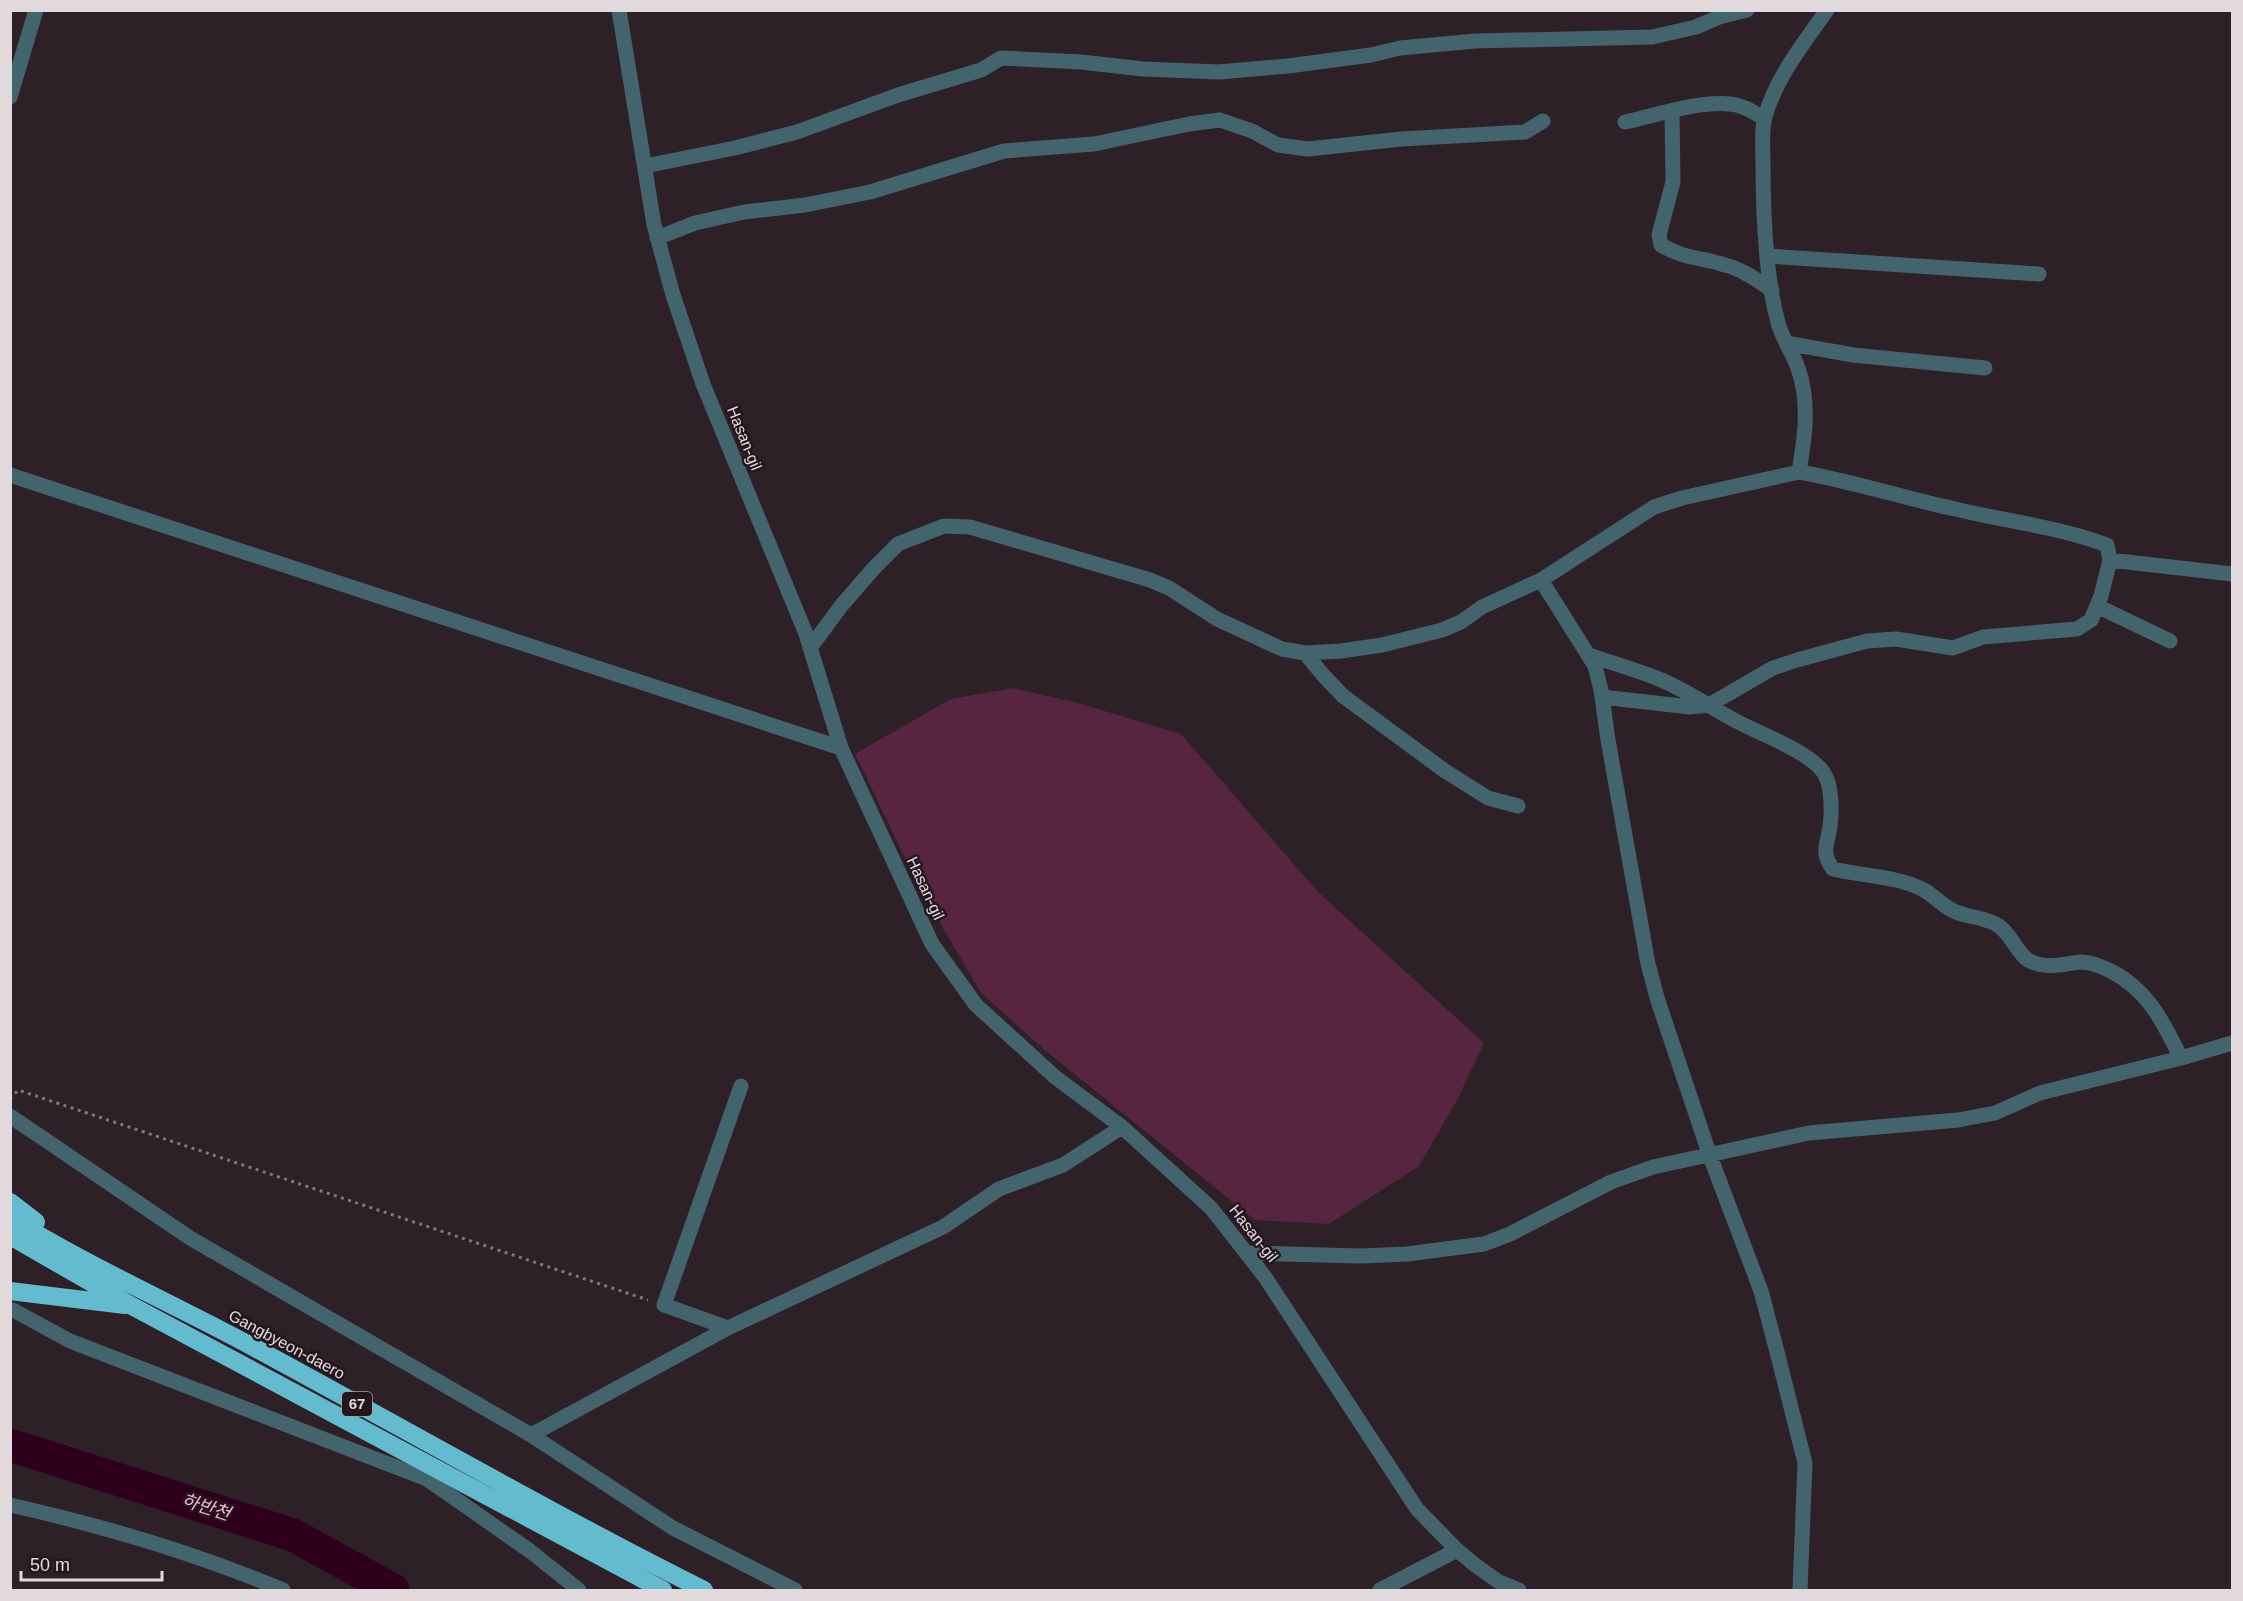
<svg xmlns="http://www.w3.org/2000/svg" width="2243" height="1601" viewBox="0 0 2243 1601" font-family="Helvetica,'Noto Sans KR',sans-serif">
	<rect width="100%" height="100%" fill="#2d2127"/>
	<path fill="#582540" d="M 1013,688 L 1078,703 L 1181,734 L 1318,892 L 1484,1043 L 1457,1100 L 1419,1166 L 1329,1224 L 1255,1220 L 1046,1051 L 981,993 L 918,885 L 855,754 L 951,699 Z"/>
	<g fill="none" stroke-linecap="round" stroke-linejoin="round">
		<path stroke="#2e001b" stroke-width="33" d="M 10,1445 L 293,1535 L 393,1590"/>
		<path stroke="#80767b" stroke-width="3" stroke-dasharray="3 4.5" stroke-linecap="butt" d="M 10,1099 L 18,1090 L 648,1300"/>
		<path stroke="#43646c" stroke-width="15" d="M 619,10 L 654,225 L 673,295 L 703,384 L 806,634 L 841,748 L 932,944 L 976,1005 L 1055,1077 L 1122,1127 L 1211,1208 L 1265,1277 L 1417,1509 L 1457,1550 L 1475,1565 L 1499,1582 L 1519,1590
			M 10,97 L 36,10
			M 1672,112 L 1673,182 L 1659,235 L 1661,245 C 1682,258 1703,258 1725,265 C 1742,269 1758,281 1772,290
			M 1625,122 C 1657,115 1697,101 1730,104 C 1743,105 1753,112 1764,118
			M 645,166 L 735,148 L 797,132 L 898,95 L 981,70 L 1001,58 L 1081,62 L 1143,69 L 1219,72 L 1288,66 L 1371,55 L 1400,48 L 1475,41 L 1652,37 L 1696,27 L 1719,17 L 1747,10
			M 657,238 L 695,223 L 744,212 L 805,205 L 870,192 L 1004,151 L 1094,144 L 1189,124 L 1220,120 L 1252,131 L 1278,145 L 1308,149 L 1401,139 L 1525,132 L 1543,121
			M 1768,256 L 2039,274
			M 1786,343 L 1853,355 L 1985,368
			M 10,475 L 841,748
			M 2110,560 L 2232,574
			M 1541,580 L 1595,666 L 1601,690 L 1608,740 L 1648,964 L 1658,1001 L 1710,1156 L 1761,1291 L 1775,1344 L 1805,1463 L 1800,1590
			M 2097,606 L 2170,641
			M 810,648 L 841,606 L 874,568 L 898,544 L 944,526 L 970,527 L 1150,580 L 1169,588 L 1217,619 L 1282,649 L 1305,653 L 1341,651 L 1382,645 L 1442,630 L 1461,622 L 1482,607 L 1541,580 L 1654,507 L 1682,498 L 1799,472 C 1805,436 1810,403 1798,368 C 1793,354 1784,341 1779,326 C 1765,278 1763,213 1763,162 C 1763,148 1761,130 1765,117 C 1776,77 1804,43 1827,10
			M 1305,653 L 1323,675 L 1343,696 L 1445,771 L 1488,798 L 1518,806
			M 1602,697 L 1690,707 L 1709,705 L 1773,668 L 1797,660 L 1867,641 L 1896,639 L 1953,648 L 1983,637 L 2077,629 L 2091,620 L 2101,596 L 2110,560 L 2107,545 C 2059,527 2005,521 1955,509 C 1903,498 1852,481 1799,472
			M 2181,1058 L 2232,1043
			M 10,1116 L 190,1238 L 531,1435 L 673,1528 L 795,1590
			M 1246,1253 L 1361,1256 L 1407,1254 L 1484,1244 L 1510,1234 L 1611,1182 L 1653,1167 L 1809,1133 L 1958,1120 L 1995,1113 L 2040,1093 L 2181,1058 C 2163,1022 2149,991 2111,971 C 2102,967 2092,962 2081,962 C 2062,964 2046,970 2028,960 C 2017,953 2011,934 1999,926 C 1986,917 1970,918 1956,912 C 1943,907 1934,895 1922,889 C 1895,876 1862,876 1833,869 C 1820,853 1828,843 1830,826 C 1832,812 1832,788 1825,775 C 1814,753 1758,733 1736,721 C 1710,707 1686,690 1659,679 C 1636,670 1612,663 1589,655
			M 10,1311 L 13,1310 L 70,1341 L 427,1479 L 530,1551 L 579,1590
			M 728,1328 L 664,1305 L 741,1086
			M 531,1435 L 728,1328 L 943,1227 L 999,1189 L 1063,1165 L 1122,1127
			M 10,1505 C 104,1526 195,1553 283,1590
			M 1380,1590 L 1457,1550"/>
		<path stroke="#64bbd0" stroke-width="18" d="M 10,1202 L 36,1222
			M 10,1218 C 89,1267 174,1304 255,1348 C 405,1429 552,1514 704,1590
			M 10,1236 L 132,1306 L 663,1590
			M 10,1291 L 125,1305"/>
	</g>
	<g text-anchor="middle" stroke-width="5" stroke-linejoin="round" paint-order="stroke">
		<rect fill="#23171d" stroke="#a99fa3" stroke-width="1.5" x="342" y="1392" width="30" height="24" rx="4.5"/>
		<g font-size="15" font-weight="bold" fill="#e2d9dd">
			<text x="357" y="1409">67</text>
		</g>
		<g font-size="16" fill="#e2d9dd" stroke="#23171d">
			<text transform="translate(745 438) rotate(68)" y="6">Hasan-gil</text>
			<text transform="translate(926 888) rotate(65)" y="6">Hasan-gil</text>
			<text transform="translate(1254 1233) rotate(52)" y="6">Hasan-gil</text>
			<text transform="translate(287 1344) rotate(28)" y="6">Gangbyeon-daero</text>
		</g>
		<g font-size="18" font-style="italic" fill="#fdb4d7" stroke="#23171d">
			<text transform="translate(206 1507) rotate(18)" y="6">하반천</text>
		</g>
	</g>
	<rect width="2243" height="1601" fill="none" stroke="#e2d9dd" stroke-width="24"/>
	<path d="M21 1571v9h141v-9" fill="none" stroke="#e2d9dd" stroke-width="3"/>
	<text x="30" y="1571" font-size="18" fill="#e2d9dd" stroke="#23171d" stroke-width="4.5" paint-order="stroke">50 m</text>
</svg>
